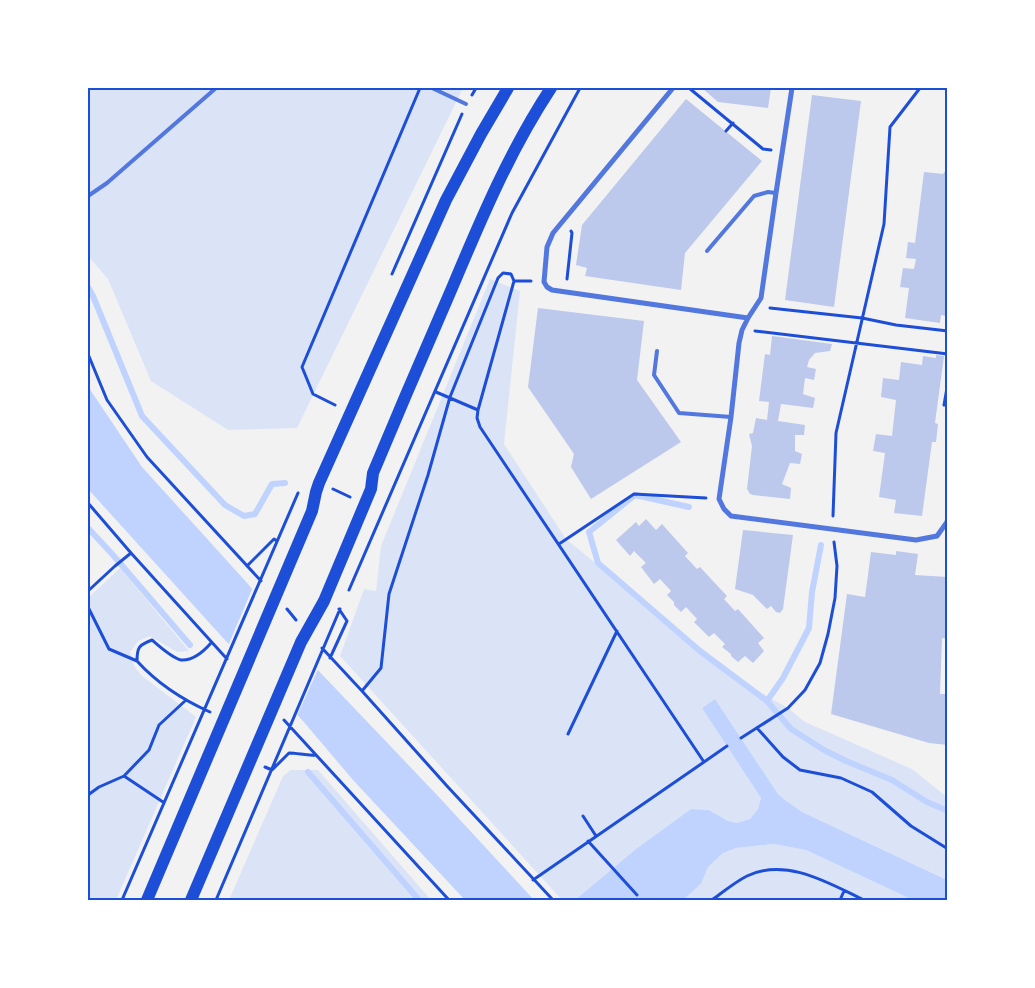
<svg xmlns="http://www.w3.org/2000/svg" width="1035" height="988" viewBox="0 0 1035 988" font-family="Arial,sans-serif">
	<rect width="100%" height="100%" fill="#f2f2f2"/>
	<path fill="#dbe4f7" d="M 88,88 L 463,88 L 297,428 L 228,430 L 151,381 L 108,279 L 88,256 Z
		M 490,279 L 520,291 L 504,444 L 566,539 L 742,682 L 788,708 L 805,722 L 912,769 L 947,797 L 947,880 L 802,812 L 785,800 L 778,794 L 715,699 L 702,708 L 761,798 L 758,809 L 750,819 L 737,823 L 728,821 L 709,810 L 691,809 L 636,849 L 575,900 L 562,900 L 340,656 L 364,589 L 376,591 L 381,546 Z
		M 120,568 L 189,651 L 177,652 L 150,636 L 138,641 L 130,652 L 134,666 L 142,676 L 196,717 L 116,900 L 88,900 L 88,598 Z
		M 291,770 L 318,770 L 431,900 L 229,900 L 283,776 Z
		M 774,844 L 806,850 L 913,900 L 683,900 L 701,884 L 708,867 L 723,853 L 736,848 Z"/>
	<path fill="#bfd3fe" d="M 88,383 L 91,391 L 142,467 L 248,584 L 315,667 L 437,795 L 534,900 L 465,900 L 353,780 L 303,721 L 224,639 L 88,489 Z
		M 715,699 L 778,794 L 785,800 L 802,812 L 947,880 L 947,900 L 913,900 L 806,850 L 774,844 L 736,848 L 723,853 L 708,867 L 701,884 L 683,900 L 575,900 L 636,849 L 691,809 L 709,810 L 728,821 L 737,823 L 750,819 L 758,809 L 761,798 L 702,708 Z"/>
	<path fill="#f2f2f2" d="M 253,587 L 319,667 L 296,718 L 228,646 Z"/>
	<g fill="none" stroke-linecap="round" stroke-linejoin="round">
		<path stroke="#bfd3fe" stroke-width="6" d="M 88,287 L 93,296 L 142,416 L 225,505 L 244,516 L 255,514 L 272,484 L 285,483
			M 689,507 L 635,495 L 589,532 L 598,563 L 700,651 L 767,701 L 783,678 L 809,628 L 812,592 L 821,545
			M 88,528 L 113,555 L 190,645
			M 767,701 L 791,729 L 824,750 L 846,761 L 892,780 L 927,802 L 948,811
			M 308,772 L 419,900"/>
	</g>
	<path fill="#bdc9ec" d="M 702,88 L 771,88 L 768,108 L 718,102 Z
		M 812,95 L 861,101 L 834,307 L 785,300 Z
		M 686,99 L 762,161 L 685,253 L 681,290 L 585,276 L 587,268 L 576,265 L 582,225 Z
		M 946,170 L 948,171 L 948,302 L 946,316 L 941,315 L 940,323 L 905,318 L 909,288 L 900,287 L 903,268 L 914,269 L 916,259 L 906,258 L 908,242 L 915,243 L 924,172 L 943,174 Z
		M 538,308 L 644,321 L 637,380 L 681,442 L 591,499 L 571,467 L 574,454 L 528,387 Z
		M 772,336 L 832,344 L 830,351 L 815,353 L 809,360 L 807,367 L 816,369 L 814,380 L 805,378 L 803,394 L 815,398 L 813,408 L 781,404 L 778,421 L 805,425 L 804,435 L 795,435 L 795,451 L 802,454 L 800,464 L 790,463 L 782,484 L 791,488 L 790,499 L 753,495 L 750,494 L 747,489 L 752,446 L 749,434 L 753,433 L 756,418 L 767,420 L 769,402 L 759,401 L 765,354 L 770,355 Z
		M 936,355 L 944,356 L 935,423 L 938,424 L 936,442 L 932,442 L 922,516 L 894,513 L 896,500 L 879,497 L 885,453 L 873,451 L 876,434 L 892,436 L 896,400 L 881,397 L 883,378 L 899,380 L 901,362 L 922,365 L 923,356 L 936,358 Z
		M 646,519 L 656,530 L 662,524 L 688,553 L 685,556 L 697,569 L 700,567 L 727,596 L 724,599 L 735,611 L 738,609 L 764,638 L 758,643 L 764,651 L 753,663 L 745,656 L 738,662 L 731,656 L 731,654 L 722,647 L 725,644 L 714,633 L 709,637 L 694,622 L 697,619 L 686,607 L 681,612 L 674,605 L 674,602 L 667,595 L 671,591 L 660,579 L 654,584 L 641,567 L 646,563 L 634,551 L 630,556 L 616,540 L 636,522 L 639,526 Z
		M 743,530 L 793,535 L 783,609 L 780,613 L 776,612 L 771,606 L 767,609 L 753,595 L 735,589 Z
		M 896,551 L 918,554 L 915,575 L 948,577 L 948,639 L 942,638 L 940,694 L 948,694 L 948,745 L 929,743 L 831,714 L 847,594 L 865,597 L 871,552 L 896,555 Z"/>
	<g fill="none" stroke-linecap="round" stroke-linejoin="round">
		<path stroke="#1d4ed8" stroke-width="3" d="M 689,88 L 763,149 L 771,150
			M 472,95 L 476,88
			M 726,131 L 733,123
			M 392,274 L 462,114
			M 567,279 L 572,233 L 571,231
			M 514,281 L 478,410 L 477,418 L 480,427 L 704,762 L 727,746
			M 770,308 L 862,318 L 896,325 L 948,331
			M 755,331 L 948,354
			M 88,354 L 107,400 L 147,457 L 261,581
			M 948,382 L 944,405 L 948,405
			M 436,392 L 478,410
			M 335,405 L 313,394 L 302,367 L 420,88
			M 333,489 L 350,497
			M 88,503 L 131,553 L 227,659
			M 833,516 L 836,433 L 884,224 L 890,127 L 920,88
			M 559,544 L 634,494 L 706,498
			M 247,566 L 274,539 L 277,541
			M 349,590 L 512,213 L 580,88
			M 88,591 L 115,566 L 131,553
			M 88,607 L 109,649 L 137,661
			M 287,609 L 296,620
			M 322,648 L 362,691 L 447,786 L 553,900
			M 330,658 L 347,621 L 339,609
			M 362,691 L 381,668 L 389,594 L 428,475 L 450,397 L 498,278 L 503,273 L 511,274 L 514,281 L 531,281
			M 210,712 C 183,700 157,683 137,661 C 137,647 139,645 152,640 C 159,646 172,658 181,660 C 193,661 204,651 211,643
			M 284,720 L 449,900
			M 757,728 L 783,757 L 800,770 L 841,778 L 872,792 L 911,826 L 948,849
			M 568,734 L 617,631
			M 741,738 L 788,708 L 805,690 L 820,663 L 828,634 L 835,598 L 837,566 L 834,542
			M 265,767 L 272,770 L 289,753 C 298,753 307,756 316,755
			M 124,776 L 149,750 L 159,725 L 186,700
			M 88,795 L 99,787 L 124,776 L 163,802
			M 583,816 L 596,836
			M 588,841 L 637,895
			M 533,880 L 704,762
			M 122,900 L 298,493
			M 216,900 L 340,609
			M 712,900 C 723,892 735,882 747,876 C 787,857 830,884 864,900
			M 840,900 L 844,891"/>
		<path stroke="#5277de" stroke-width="4" d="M 432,88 L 466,104
			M 88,196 L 107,183 L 216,88
			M 707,251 L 754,196 L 768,192 L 776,193
			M 657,351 L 654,375 L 679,413 L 731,417"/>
		<path stroke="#5277de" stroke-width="5" d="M 673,88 L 553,233 L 547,247 L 544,282 L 547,287 L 552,290 L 748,318
			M 792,88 L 776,193 L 761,298 L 748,318 L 742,330 L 739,343 L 731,417 L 719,499 L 724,509 L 731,516 L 916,540 L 937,536 L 947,522 L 948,517"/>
		<path stroke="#1d4ed8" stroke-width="12" d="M 147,900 L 312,511 L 316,492 L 319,483 L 446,200 L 481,134 L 508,88
			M 191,900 L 301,642 L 324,601 L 371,489 L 373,473 C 399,411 425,350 452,288 C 481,219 510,150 551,88"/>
	</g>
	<rect width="1035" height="988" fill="none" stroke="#ffffff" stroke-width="178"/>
	<rect x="89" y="89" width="857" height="810" fill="none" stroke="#1d4ed8" stroke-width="2"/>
</svg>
